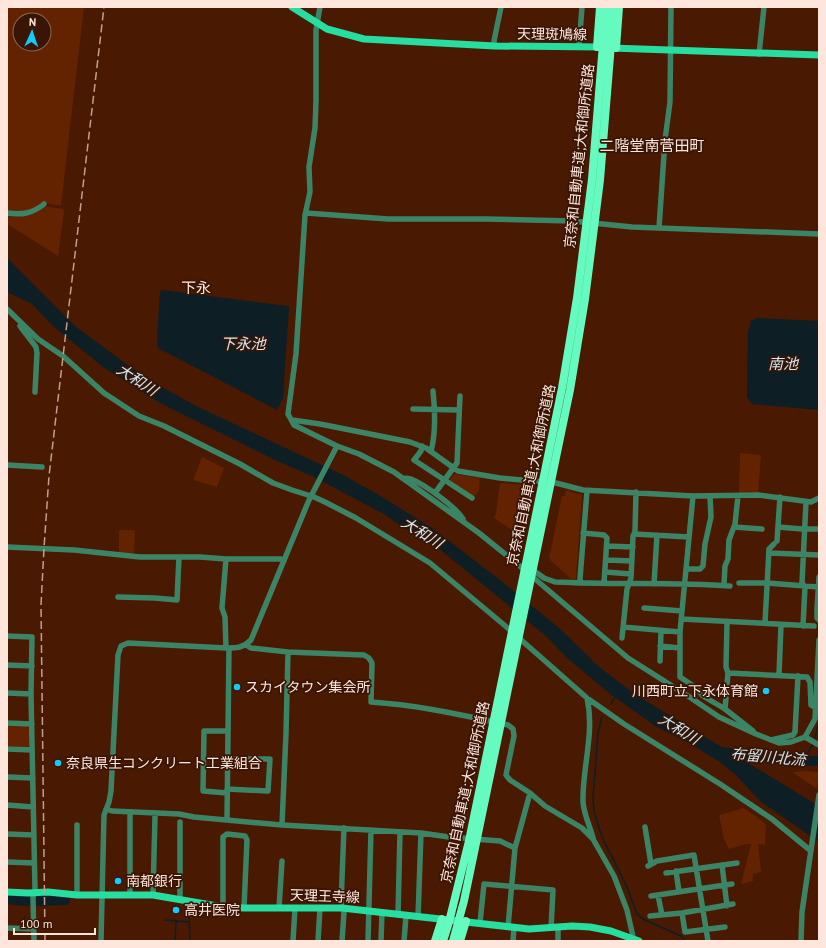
<svg xmlns="http://www.w3.org/2000/svg" width="826" height="948" viewBox="0 0 826 948" font-family="'PT Sans','Noto Sans JP',sans-serif">
	<rect width="100%" height="100%" fill="#491901"/>
	<path fill="#632200" fill-rule="evenodd" d="M 7,7 L 84,7 L 61,206 L 41,202 C 31,214 21,212 7,211 ZM 20,20 L 44,20 L 44,44 L 20,44 Z
		M 45,206 L 63,209 L 64,211 L 58,256 L 7,224 L 7,215 C 26,217 30,218 45,206 Z
		M 740,453 L 761,455 L 758,493 L 739,493 Z
		M 202,457 L 224,468 L 217,487 L 193,480 Z
		M 454,474 L 480,478 L 479,491 L 474,497 L 449,480 Z
		M 500,483 L 525,485 L 516,530 L 512,530 L 494,518 L 496,513 Z
		M 566,490 L 582,495 L 576,579 L 571,579 L 551,561 L 549,558 L 562,496 L 565,496 Z
		M 119,530 L 135,530 L 134,555 L 119,553 Z
		M 7,725 L 26,726 L 29,728 L 29,747 L 7,746 Z
		M 808,771 L 819,772 L 817,789 L 792,772 Z
		M 744,808 L 766,824 L 765,845 L 758,844 L 761,872 L 753,874 L 753,881 L 741,884 L 751,844 L 746,844 L 729,849 L 724,839 L 719,815 Z"/>
	<path fill="#0d1e25" d="M 7,258 L 76,327 L 125,363 L 165,389 L 194,405 L 343,475 L 377,494 L 432,528 L 500,580 L 559,628 L 599,667 L 636,695 L 812,802 L 819,808 L 819,842 L 760,801 L 738,777 L 720,762 L 687,742 L 655,726 L 609,693 L 566,657 L 546,636 L 437,547 L 400,525 L 384,514 L 314,477 L 275,460 L 160,403 L 103,367 L 53,326 L 32,304 L 7,292 Z
		M 163,290 L 288,306 L 289,308 L 283,398 L 277,410 L 158,348 L 157,337 L 160,292 Z
		M 757,318 L 819,321 L 819,410 L 752,404 L 747,397 L 748,332 L 751,321 Z"/>
	<g fill="none" stroke-linecap="round" stroke-linejoin="round">
		<path stroke="#0d1e25" stroke-width="1.5" d="M 611,704 L 615,697
			M 602,717 L 598,733 L 593,798 L 594,812 L 602,837 L 627,887 L 637,914 L 643,919 L 681,936 L 686,941
			M 814,741 L 819,723
			M 799,761 L 808,752 L 813,744
			M 165,920 L 189,922
			M 175,941 L 176,921
			M 190,941 L 189,912 L 199,913"/>
		<path stroke="#0d1e25" stroke-width="10" d="M 720,752 L 799,761 L 819,761
			M 7,899 L 27,901
			M 38,901 L 65,900"/>
		<path stroke="#3c8466" stroke-width="5.5" d="M 320,7 L 316,30 L 316,101 L 315,128 L 309,167 L 310,192 L 305,215 L 296,354 L 288,414 L 294,425 L 337,446 L 359,454 L 394,472 L 479,533 L 515,562 L 628,658 L 688,696 L 719,717 L 756,734 L 779,743 L 791,742 L 805,737 L 815,719 L 819,640
			M 495,46 L 494,41 L 501,7
			M 579,47 L 582,7
			M 759,54 L 764,7
			M 7,213 C 22,215 32,214 44,204
			M 306,213 L 388,219 L 486,219 L 573,221 L 632,227 L 819,234
			M 659,228 L 665,140 L 670,102 L 671,7
			M 7,309 L 38,339 L 63,356 L 104,393 L 139,416 L 164,426 L 240,464 L 273,483 L 292,490 L 314,497 L 325,502 L 356,518 L 430,563 L 503,624 L 587,698 L 624,724 L 720,784 L 772,819 L 811,851
			M 20,326 L 36,347 L 37,353 L 35,392
			M 413,409 L 459,410
			M 292,420 L 320,424 L 410,442 L 426,448 L 458,471 L 500,478 L 556,483 L 583,490 L 693,496 L 758,495 L 811,502 L 819,498
			M 422,446 L 421,451 L 414,460 L 472,498
			M 431,451 C 436,433 435,410 433,391
			M 7,465 L 42,467
			M 402,478 C 405,478 408,478 411,479 C 424,484 456,507 463,519
			M 435,493 L 457,463 L 460,396
			M 693,496 L 680,632 L 680,677 L 695,687 L 703,696 L 725,709 L 753,731
			M 734,527 L 762,529
			M 778,527 L 802,529 L 819,529
			M 583,533 L 604,535 L 607,538 L 604,583
			M 634,534 L 689,537
			M 777,541 L 780,497
			M 607,546 L 633,547
			M 7,547 L 74,550 L 140,557 L 200,557 L 226,559 L 281,559 L 284,561
			M 769,553 L 819,555
			M 226,559 L 222,608 L 225,617 L 226,648
			M 606,560 L 632,561
			M 530,568 L 544,578 L 555,582 C 613,585 672,582 730,586
			M 686,569 L 700,569 L 703,566 L 705,544 L 711,517 L 710,496
			M 605,572 L 631,574
			M 819,577 L 817,609 L 817,618 L 819,620
			M 581,583 L 580,579 L 587,491
			M 739,583 L 767,583 L 818,587
			M 654,584 L 657,535
			M 724,584 L 725,566 L 728,559 L 729,540 L 735,524 L 738,496
			M 118,597 L 155,598 L 177,600 L 179,557
			M 644,608 L 682,611
			M 681,619 L 814,626
			M 765,623 L 769,549 L 774,544
			M 803,626 L 805,587 L 802,583 L 806,502
			M 623,627 L 680,632
			M 7,636 L 32,637 L 31,694 L 35,890 L 33,897 L 34,941
			M 622,638 L 627,589 L 631,578 L 633,536 L 635,532 L 636,492
			M 246,645 L 251,648 L 288,652 L 364,655 L 369,658 L 372,663 L 371,702 C 419,705 461,715 508,725 L 513,729 L 514,736 L 506,775 L 510,780 L 530,793 L 545,806 L 582,828 L 593,839 L 614,876 L 627,910 L 634,941
			M 660,646 L 680,648
			M 660,661 L 661,631
			M 7,665 L 32,666
			M 728,673 L 807,677 L 810,682 L 811,705 L 815,707
			M 779,675 L 781,625
			M 7,693 L 31,694
			M 587,698 C 595,733 582,768 583,802 C 584,815 590,826 593,838
			M 725,709 L 728,673 L 726,667 L 727,622
			M 7,723 L 32,724
			M 805,737 L 819,745
			M 771,740 L 793,735 L 795,732 L 798,676
			M 7,749 L 32,750
			M 7,777 L 33,778
			M 227,789 L 268,791 L 270,759 L 228,759
			M 227,793 L 203,791 L 204,731 L 228,731
			M 7,805 L 33,807
			M 106,809 L 112,811 L 179,814 L 194,817 L 282,825 L 421,833 L 449,837 L 500,841 L 515,848
			M 227,819 L 229,648
			M 282,825 L 286,733 L 288,652
			M 645,827 L 651,864
			M 7,834 L 34,835
			M 7,862 L 34,863
			M 722,865 L 727,906
			M 648,866 L 657,861 L 694,855 L 708,941
			M 676,871 L 679,892
			M 666,873 L 737,863
			M 77,895 L 77,825
			M 130,895 L 130,815
			M 153,895 L 155,816
			M 658,895 L 662,915
			M 651,896 L 732,884
			M 180,899 L 180,822
			M 223,907 L 223,837 L 227,834 L 245,836 L 247,840 L 244,908
			M 279,908 L 282,861
			M 682,913 L 685,932 L 725,927
			M 398,915 L 400,832
			M 650,916 L 682,913 L 733,904
			M 418,917 L 421,833
			M 480,923 L 484,884 L 553,890 L 551,928
			M 508,927 L 515,848 L 530,793
			M 7,928 L 34,929
			M 101,941 L 104,815 L 109,802 L 111,791 L 118,655 L 121,646 L 128,643 L 226,648 C 237,648 243,648 251,640 L 309,500 L 337,446
			M 293,941 L 295,908
			M 318,941 L 320,908
			M 342,941 L 344,912 L 341,904 L 344,828
			M 368,941 L 371,830
			M 381,941 L 382,913
			M 404,941 L 406,916
			M 513,941 L 514,928
			M 558,941 L 558,927
			M 801,941 L 802,912 L 819,795"/>
		<path stroke="#27dea1" stroke-width="7" d="M 292,7 L 327,29 L 364,39 L 495,46 L 601,47
			M 611,48 L 819,55
			M 7,892 L 28,893 L 48,892 L 77,895 L 153,895 L 223,907 L 244,908 L 342,908 L 529,929 L 572,926 L 590,927 L 611,931 L 639,941"/>
		<path stroke="#65fbc0" stroke-width="8" d="M 597,47 L 600,7
			M 616,48 L 619,7
			M 435,941 L 442,919
			M 460,941 L 466,921"/>
		<path stroke="#c1a091" stroke-width="1.5" stroke-dasharray="8 4" stroke-linecap="butt" d="M 45,941 L 41,605 L 44,548 L 49,476 L 104,7"/>
		<path stroke="#65fbc0" stroke-width="8" d="M 443,941 L 449,922 L 469,841 L 562,388 L 577,298 L 592,179 L 606,7
			M 453,941 L 464,901 L 570,390 L 585,299 L 600,180 L 614,7"/>
	</g>
	<g fill="#14cafb" stroke="#381505" stroke-width="1.5">
		<circle cx="237" cy="687" r="4"/>
		<circle cx="766" cy="691" r="4"/>
		<circle cx="58" cy="763" r="4"/>
		<circle cx="118" cy="881" r="4"/>
		<circle cx="176" cy="910" r="4"/>
	</g>
	<g text-anchor="middle" stroke-width="3.5" stroke-linejoin="round" paint-order="stroke">
		<g font-size="14" fill="#ffe6dc" stroke="#381505">
			<text transform="translate(552 34) rotate(1)" y="5">天理斑鳩線</text>
			<text transform="translate(579 156) rotate(-84)" y="5">京奈和自動車道;大和御所道路</text>
			<text transform="translate(531 475) rotate(-78)" y="5">京奈和自動車道;大和御所道路</text>
			<text transform="translate(465 792) rotate(-78)" y="5">京奈和自動車道;大和御所道路</text>
			<text transform="translate(325 896) rotate(2)" y="5">天理王寺線</text>
		</g>
		<g font-size="14" fill="#ffe6dc" stroke="#381505" text-anchor="start">
			<text x="245" y="692">スカイタウン集会所</text>
			<text x="758" y="696" text-anchor="end">川西町立下永体育館</text>
			<text x="66" y="768">奈良県生コンクリート工業組合</text>
			<text x="126" y="886">南都銀行</text>
			<text x="184" y="915">高井医院</text>
		</g>
		<g font-size="15" fill="#ffe6dc" stroke="#381505">
			<text x="652" y="151">二階堂南菅田町</text>
			<text x="196" y="293">下永</text>
		</g>
		<g font-size="15" font-style="italic" fill="#cde9f4" stroke="#381505">
			<text x="243" y="349">下永池</text>
			<text x="783" y="369">南池</text>
			<text transform="translate(137 380) rotate(33)" y="5">大和川</text>
			<text transform="translate(422 533) rotate(32)" y="5">大和川</text>
			<text transform="translate(679 729) rotate(31)" y="5">大和川</text>
			<text transform="translate(768 757) rotate(5)" y="5">布留川北流</text>
		</g>
	</g>
	<rect width="826" height="948" fill="none" stroke="#ffe6dc" stroke-width="16"/>
	<g transform="translate(32 32) rotate(3)"><circle r="19" fill="#381505" stroke="#88695b"/>
	<path d="M0-3L7 15L0 10L-7 15Z" fill="#14cafb"/>
	<text y="-6" font-size="11" font-weight="bold" text-anchor="middle" fill="#ffe6dc">N</text>
	</g>
	<path d="M14 928v6h81v-6" fill="none" stroke="#ffe6dc" stroke-width="2"/>
	<text x="20" y="928" font-size="12" fill="#ffe6dc" stroke="#381505" stroke-width="3" paint-order="stroke">100 m</text>
</svg>
